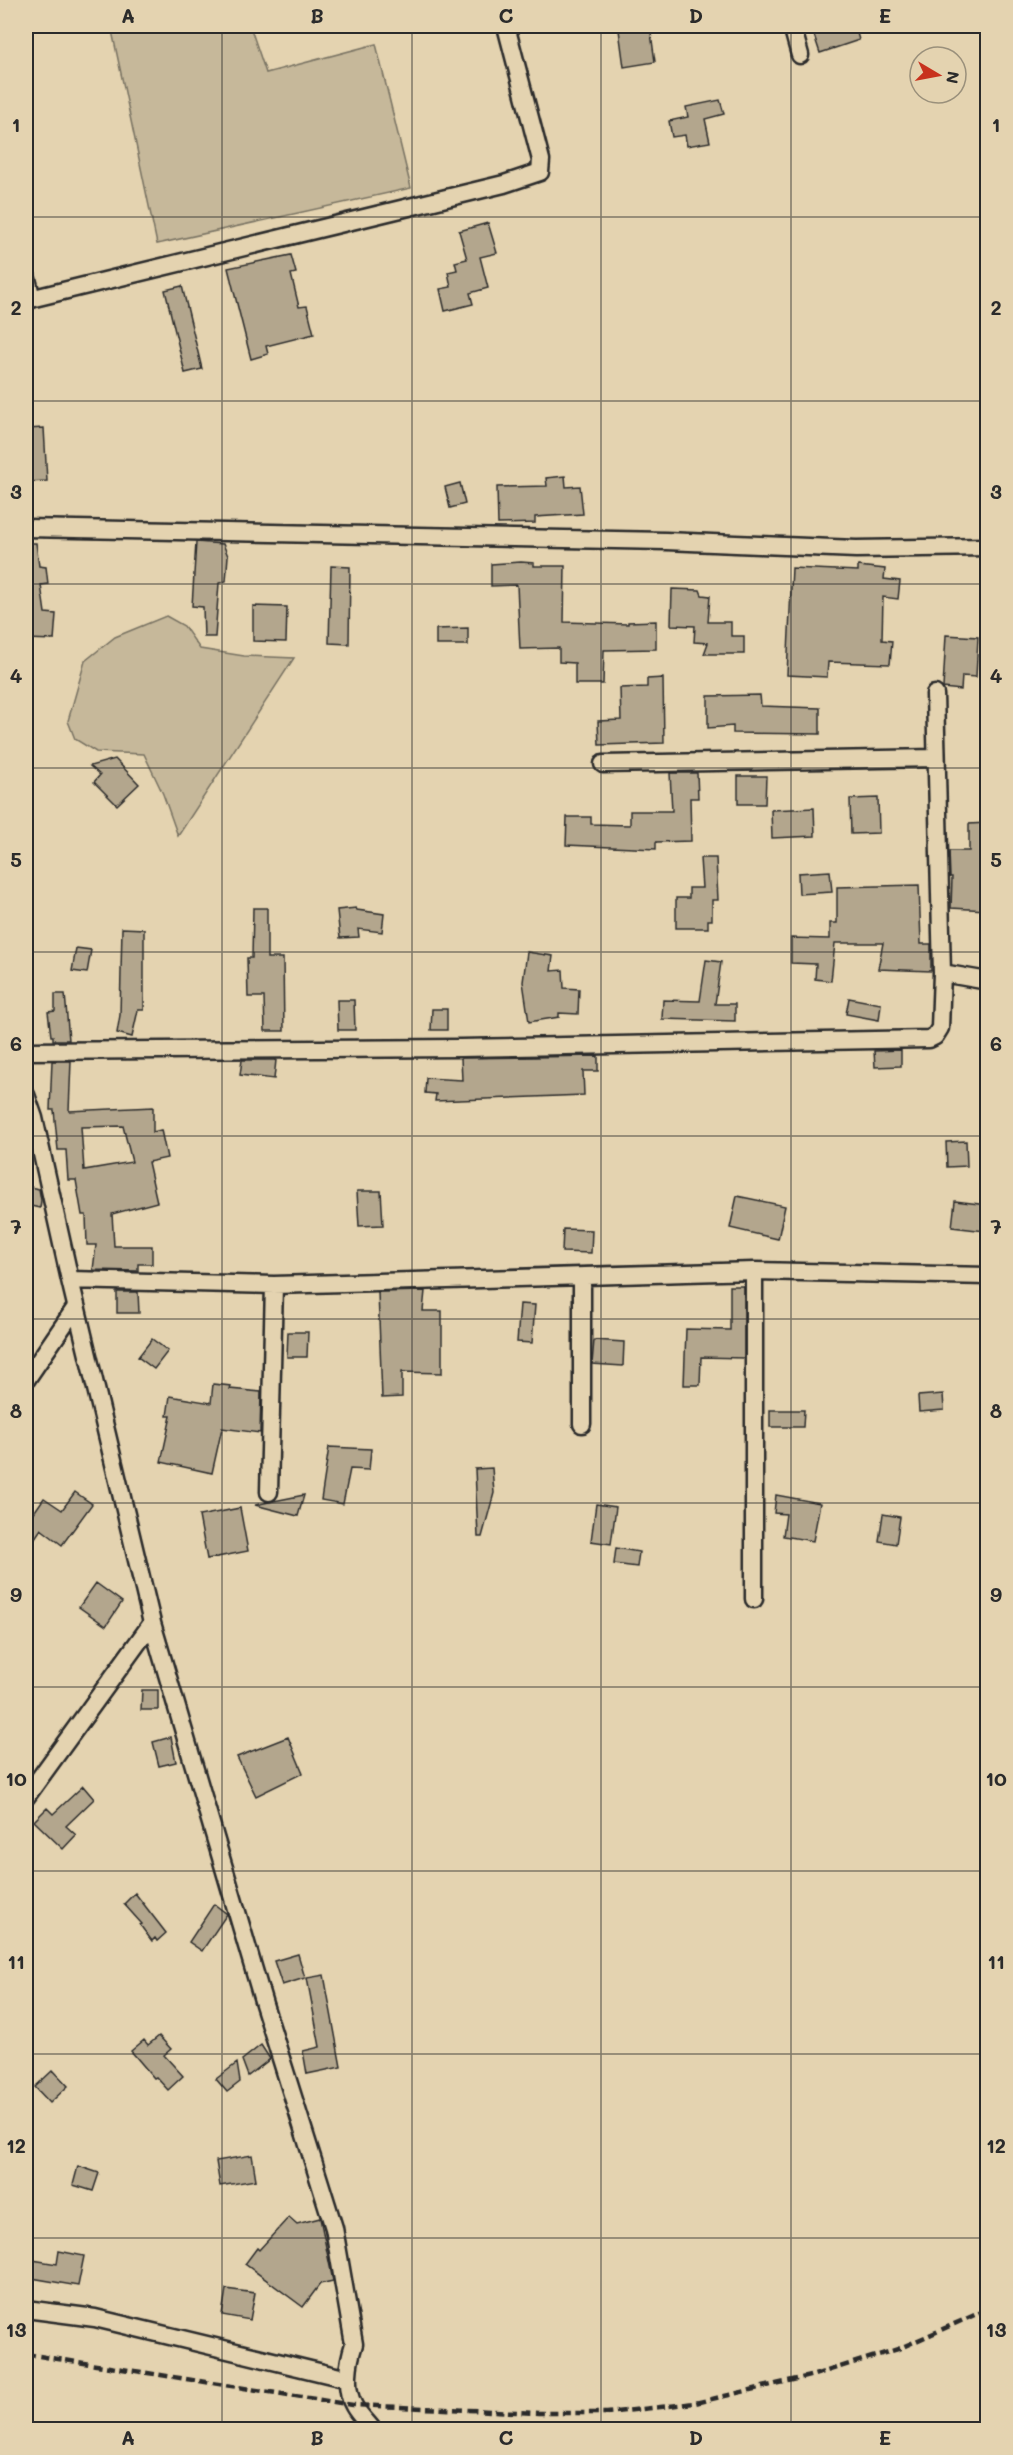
<svg xmlns="http://www.w3.org/2000/svg" width="1013" height="2455" viewBox="0 0 1013 2455" font-family="Mali,sans-serif">
	<rect width="100%" height="100%" fill="#e4d3b0"/>
	<filter id="ink" filterUnits="userSpaceOnUse"><feTurbulence type="fractalNoise" baseFrequency=".0167" numOctaves="2"/><feDisplacementMap in="SourceGraphic" scale="12" xChannelSelector="R" yChannelSelector="G"/><feConvolveMatrix kernelMatrix="1 2 1 2 8 2 1 2 1" color-interpolation-filters="sRGB"/></filter>
	<g filter="url(#ink)">
		<path fill="#c6b89a" stroke="#787262" stroke-width="1.5" d="M 111,26 L 250,26 L 266,73 L 376,44 L 411,188 L 157,244 Z
			M 166,616 L 184,626 L 200,649 L 244,656 L 294,658 L 178,836 L 163,794 L 144,754 L 96,752 L 75,739 L 68,721 L 85,661 L 115,637 Z"/>
		<path fill="#b3a68d" stroke="#2b2b2b" stroke-width="1.5" fill-rule="evenodd" d="M 650,26 L 655,62 L 624,67 L 619,30 Z
			M 811,26 L 855,26 L 859,40 L 820,53 Z
			M 720,100 L 724,114 L 705,119 L 710,142 L 687,146 L 685,135 L 672,137 L 669,121 L 688,117 L 686,107 Z
			M 488,223 L 497,253 L 480,257 L 488,288 L 470,293 L 473,304 L 445,311 L 440,289 L 451,287 L 448,272 L 457,270 L 455,262 L 467,259 L 459,231 Z
			M 291,255 L 296,273 L 291,274 L 299,307 L 307,306 L 314,334 L 266,346 L 268,354 L 251,359 L 228,268 Z
			M 182,286 L 202,369 L 185,373 L 165,290 Z
			M 44,428 L 47,481 L 26,482 L 26,429 Z
			M 565,476 L 566,487 L 580,486 L 583,514 L 535,517 L 535,523 L 498,524 L 497,487 L 547,486 L 546,478 Z
			M 460,483 L 465,504 L 450,508 L 445,487 Z
			M 196,542 L 223,544 L 228,556 L 226,581 L 219,583 L 215,637 L 204,637 L 203,607 L 192,606 Z
			M 26,543 L 36,543 L 39,566 L 46,567 L 48,584 L 41,585 L 45,613 L 56,614 L 54,640 L 26,639 Z
			M 521,562 L 534,563 L 534,566 L 565,566 L 564,622 L 628,624 L 628,622 L 656,621 L 656,649 L 604,650 L 603,684 L 575,684 L 575,663 L 559,662 L 559,648 L 520,649 L 517,585 L 491,586 L 491,564 Z
			M 331,566 L 350,567 L 349,644 L 329,643 Z
			M 858,566 L 885,569 L 884,579 L 900,581 L 898,599 L 883,597 L 882,640 L 892,641 L 890,664 L 828,662 L 827,677 L 787,675 L 792,568 L 858,571 Z
			M 672,589 L 700,590 L 702,595 L 710,596 L 708,622 L 731,622 L 731,636 L 744,636 L 744,654 L 704,654 L 708,643 L 694,642 L 695,626 L 671,625 Z
			M 253,606 L 287,607 L 286,642 L 253,641 Z
			M 468,628 L 468,645 L 436,645 L 436,629 Z
			M 946,635 L 978,637 L 976,677 L 962,676 L 961,690 L 943,688 Z
			M 663,678 L 664,743 L 599,745 L 598,721 L 621,720 L 620,688 L 647,687 L 647,679 Z
			M 760,695 L 761,706 L 820,708 L 820,734 L 733,733 L 733,726 L 708,728 L 708,696 Z
			M 115,759 L 139,784 L 117,805 L 94,782 L 100,775 L 90,766 Z
			M 670,773 L 697,773 L 698,798 L 690,798 L 691,841 L 656,842 L 656,849 L 566,845 L 567,817 L 591,817 L 591,824 L 630,825 L 630,811 L 672,811 Z
			M 738,776 L 766,776 L 765,804 L 738,804 Z
			M 878,798 L 879,833 L 851,834 L 850,799 Z
			M 814,808 L 815,836 L 772,838 L 771,810 Z
			M 987,823 L 987,910 L 951,908 L 952,877 L 950,877 L 949,851 L 969,851 L 969,824 Z
			M 700,858 L 716,858 L 718,900 L 712,900 L 712,920 L 708,920 L 708,928 L 676,928 L 676,898 L 689,898 L 689,888 L 702,888 Z
			M 830,871 L 832,892 L 799,894 L 798,873 Z
			M 919,885 L 921,944 L 931,944 L 931,971 L 878,969 L 883,943 L 835,943 L 831,981 L 815,979 L 816,964 L 791,963 L 791,938 L 830,939 L 830,923 L 837,923 L 837,887 Z
			M 253,908 L 267,908 L 267,958 L 283,958 L 284,1031 L 265,1031 L 264,997 L 248,997 L 247,958 L 252,958 Z
			M 356,908 L 357,910 L 384,914 L 382,932 L 358,929 L 359,937 L 340,938 L 337,910 Z
			M 122,928 L 144,929 L 144,1010 L 138,1010 L 132,1037 L 117,1033 L 120,1015 Z
			M 76,948 L 91,950 L 87,973 L 72,971 Z
			M 527,952 L 553,956 L 551,971 L 563,970 L 564,988 L 579,989 L 578,1014 L 559,1013 L 559,1017 L 529,1022 L 523,982 Z
			M 706,960 L 721,962 L 715,1004 L 735,1004 L 735,1021 L 662,1019 L 663,1000 L 700,1001 Z
			M 55,994 L 65,994 L 69,1040 L 53,1040 L 53,1036 L 51,1036 L 48,1012 L 55,1011 Z
			M 849,998 L 881,1004 L 879,1020 L 846,1014 Z
			M 337,1000 L 354,1000 L 355,1030 L 338,1030 Z
			M 432,1009 L 447,1009 L 447,1030 L 431,1030 Z
			M 901,1050 L 901,1066 L 875,1067 L 874,1051 Z
			M 598,1056 L 598,1071 L 583,1071 L 584,1095 L 435,1101 L 436,1094 L 425,1093 L 426,1078 L 462,1080 L 461,1058 Z
			M 242,1060 L 276,1060 L 274,1079 L 240,1075 Z
			M 52,1061 L 71,1061 L 69,1111 L 153,1107 L 153,1132 L 161,1130 L 167,1158 L 148,1162 L 157,1202 L 112,1214 L 114,1246 L 152,1246 L 152,1264 L 138,1264 L 138,1271 L 93,1270 L 96,1245 L 87,1245 L 86,1215 L 82,1215 L 76,1180 L 68,1180 L 66,1150 L 58,1150 L 54,1110 L 50,1110 ZM 123,1126 L 132,1162 L 84,1170 L 81,1127 Z
			M 966,1141 L 967,1166 L 947,1167 L 946,1142 Z
			M 26,1186 L 39,1189 L 41,1200 L 40,1208 L 26,1205 Z
			M 357,1191 L 381,1191 L 383,1225 L 359,1226 Z
			M 737,1196 L 785,1206 L 778,1239 L 730,1228 Z
			M 955,1201 L 987,1205 L 985,1231 L 952,1227 Z
			M 563,1229 L 592,1230 L 591,1253 L 562,1252 Z
			M 730,1286 L 744,1286 L 744,1358 L 701,1357 L 700,1385 L 684,1385 L 686,1329 L 730,1330 Z
			M 425,1291 L 423,1311 L 442,1311 L 442,1373 L 402,1372 L 402,1397 L 382,1398 L 378,1292 Z
			M 117,1292 L 138,1292 L 139,1313 L 117,1313 Z
			M 520,1304 L 535,1305 L 532,1343 L 517,1342 Z
			M 288,1332 L 308,1332 L 307,1357 L 287,1357 Z
			M 152,1339 L 168,1351 L 154,1369 L 138,1357 Z
			M 594,1340 L 624,1342 L 623,1366 L 592,1364 Z
			M 213,1384 L 231,1386 L 230,1389 L 261,1392 L 260,1433 L 222,1428 L 212,1473 L 161,1462 L 171,1416 L 167,1416 L 170,1396 L 211,1403 Z
			M 943,1394 L 944,1410 L 919,1412 L 918,1396 Z
			M 770,1410 L 804,1410 L 803,1427 L 770,1427 Z
			M 329,1447 L 371,1449 L 369,1470 L 350,1469 L 343,1504 L 321,1500 Z
			M 492,1468 L 494,1493 L 482,1537 L 478,1537 L 475,1469 Z
			M 75,1492 L 92,1504 L 62,1545 L 41,1529 L 26,1551 L 26,1524 L 44,1498 L 62,1510 Z
			M 304,1495 L 298,1516 L 255,1505 L 269,1502 Z
			M 776,1495 L 820,1503 L 813,1541 L 783,1536 L 786,1514 L 774,1513 Z
			M 596,1504 L 616,1507 L 611,1544 L 591,1541 Z
			M 240,1508 L 248,1551 L 207,1559 L 199,1516 Z
			M 883,1514 L 900,1517 L 896,1544 L 879,1541 Z
			M 616,1548 L 639,1552 L 637,1567 L 614,1564 Z
			M 96,1583 L 122,1602 L 106,1626 L 79,1607 Z
			M 142,1690 L 158,1690 L 158,1710 L 141,1710 Z
			M 171,1737 L 176,1762 L 159,1766 L 153,1742 Z
			M 288,1737 L 303,1773 L 256,1796 L 237,1757 Z
			M 83,1786 L 94,1799 L 66,1826 L 76,1835 L 63,1849 L 34,1821 L 47,1808 L 53,1814 Z
			M 135,1893 L 166,1933 L 157,1941 L 155,1938 L 152,1941 L 140,1925 L 142,1924 L 124,1904 Z
			M 214,1904 L 227,1914 L 202,1951 L 189,1942 Z
			M 298,1954 L 305,1978 L 282,1985 L 274,1961 Z
			M 324,1975 L 341,2067 L 307,2074 L 303,2051 L 320,2047 L 307,1978 Z
			M 159,2036 L 171,2049 L 164,2055 L 183,2076 L 168,2090 L 156,2077 L 154,2078 L 131,2051 L 144,2040 L 148,2045 Z
			M 261,2045 L 270,2059 L 248,2076 L 242,2060 Z
			M 237,2063 L 240,2082 L 227,2092 L 216,2079 Z
			M 53,2070 L 68,2086 L 50,2103 L 35,2087 Z
			M 252,2155 L 256,2180 L 220,2186 L 216,2161 Z
			M 78,2166 L 99,2173 L 93,2191 L 73,2185 Z
			M 289,2217 L 297,2224 L 320,2218 L 333,2281 L 320,2284 L 303,2307 L 245,2264 L 257,2248 L 259,2250 Z
			M 59,2251 L 84,2256 L 78,2286 L 26,2277 L 26,2259 L 57,2264 Z
			M 226,2289 L 255,2293 L 250,2320 L 222,2315 Z"/>
		<g fill="none" stroke-linecap="round" stroke-linejoin="round">
			<defs>
				<path id="street" d="M 792,26 L 800,55
					M 26,275 L 32,299
					M 26,300 L 504,184 L 540,172 L 541,160 L 506,26
					M 26,528 L 666,541 L 856,549 L 988,547
					M 603,764 L 936,758
					M 942,973 L 988,981
					M 26,1051 L 460,1048 L 929,1039 L 935,1036 L 940,1028 L 942,973 L 935,694
					M 26,1095 L 34,1118 L 70,1280 L 152,1623 L 264,2004 L 334,2228 L 354,2344 C 348,2362 344,2389 354,2406 C 359,2415 367,2422 373,2430
					M 70,1280 L 274,1285 L 754,1271 L 988,1276
					M 26,1380 L 76,1307
					M 582,1424 L 582,1277
					M 269,1492 L 274,1285
					M 754,1599 L 754,1271
					M 26,1797 L 152,1623
					M 26,2309 L 95,2318 L 348,2379"/>
			</defs>
			<use href="#street" stroke="#2b2b2b" stroke-width="21"/>
			<use href="#street" stroke="#e4d3b0" stroke-width="16"/>
			<path stroke="#2b2b2b" stroke-width="4.5" stroke-dasharray="9 4.5" stroke-linecap="butt" d="M 26,2354 L 353,2405 L 538,2413 L 607,2413 L 695,2403 L 814,2375 L 898,2349 L 988,2309"/>
		</g>
	</g>
	<path fill="none" stroke="#2b2b2b" stroke-width="1.5" stroke-opacity="0.55" d="M 222,26 L 222,2430M 412,26 L 412,2430M 601,26 L 601,2430M 791,26 L 791,2430M 26,217 L 988,217M 26,401 L 988,401M 26,584 L 988,584M 26,768 L 988,768M 26,952 L 988,952M 26,1136 L 988,1136M 26,1319 L 988,1319M 26,1503 L 988,1503M 26,1687 L 988,1687M 26,1871 L 988,1871M 26,2054 L 988,2054M 26,2238 L 988,2238"/>
	<rect width="1013" height="2455" fill="none" stroke="#e4d3b0" stroke-width="66"/>
	<g transform="translate(938 75) rotate(100)"><circle r="28" fill="#e4d3b0" stroke="#9a907b" stroke-width="1.5"/>
	<path d="M0-4.5L10 22L0 15L-10 22Z" fill="#c8321e"/>
	<text y="-9" font-size="16" font-weight="bold" text-anchor="middle" fill="#2b2b2b">N</text>
	</g>
	<rect x="33" y="33" width="947" height="2389" fill="none" stroke="#2b2b2b" stroke-width="2"/>
	<g font-size="20" text-anchor="middle" font-weight="bold" fill="#2b2b2b">
		<text x="128" y="23">A</text>
		<text x="317" y="23">B</text>
		<text x="506" y="23">C</text>
		<text x="696" y="23">D</text>
		<text x="885" y="23">E</text>
		<text x="16" y="132">1</text>
		<text x="996" y="132">1</text>
		<text x="16" y="315">2</text>
		<text x="996" y="315">2</text>
		<text x="16" y="499">3</text>
		<text x="996" y="499">3</text>
		<text x="16" y="683">4</text>
		<text x="996" y="683">4</text>
		<text x="16" y="867">5</text>
		<text x="996" y="867">5</text>
		<text x="16" y="1051">6</text>
		<text x="996" y="1051">6</text>
		<text x="16" y="1234">7</text>
		<text x="996" y="1234">7</text>
		<text x="16" y="1418">8</text>
		<text x="996" y="1418">8</text>
		<text x="16" y="1602">9</text>
		<text x="996" y="1602">9</text>
		<text x="16" y="1786">10</text>
		<text x="996" y="1786">10</text>
		<text x="16" y="1969">11</text>
		<text x="996" y="1969">11</text>
		<text x="16" y="2153">12</text>
		<text x="996" y="2153">12</text>
		<text x="16" y="2337">13</text>
		<text x="996" y="2337">13</text>
		<text x="128" y="2445">A</text>
		<text x="317" y="2445">B</text>
		<text x="506" y="2445">C</text>
		<text x="696" y="2445">D</text>
		<text x="885" y="2445">E</text>
	</g>
</svg>
